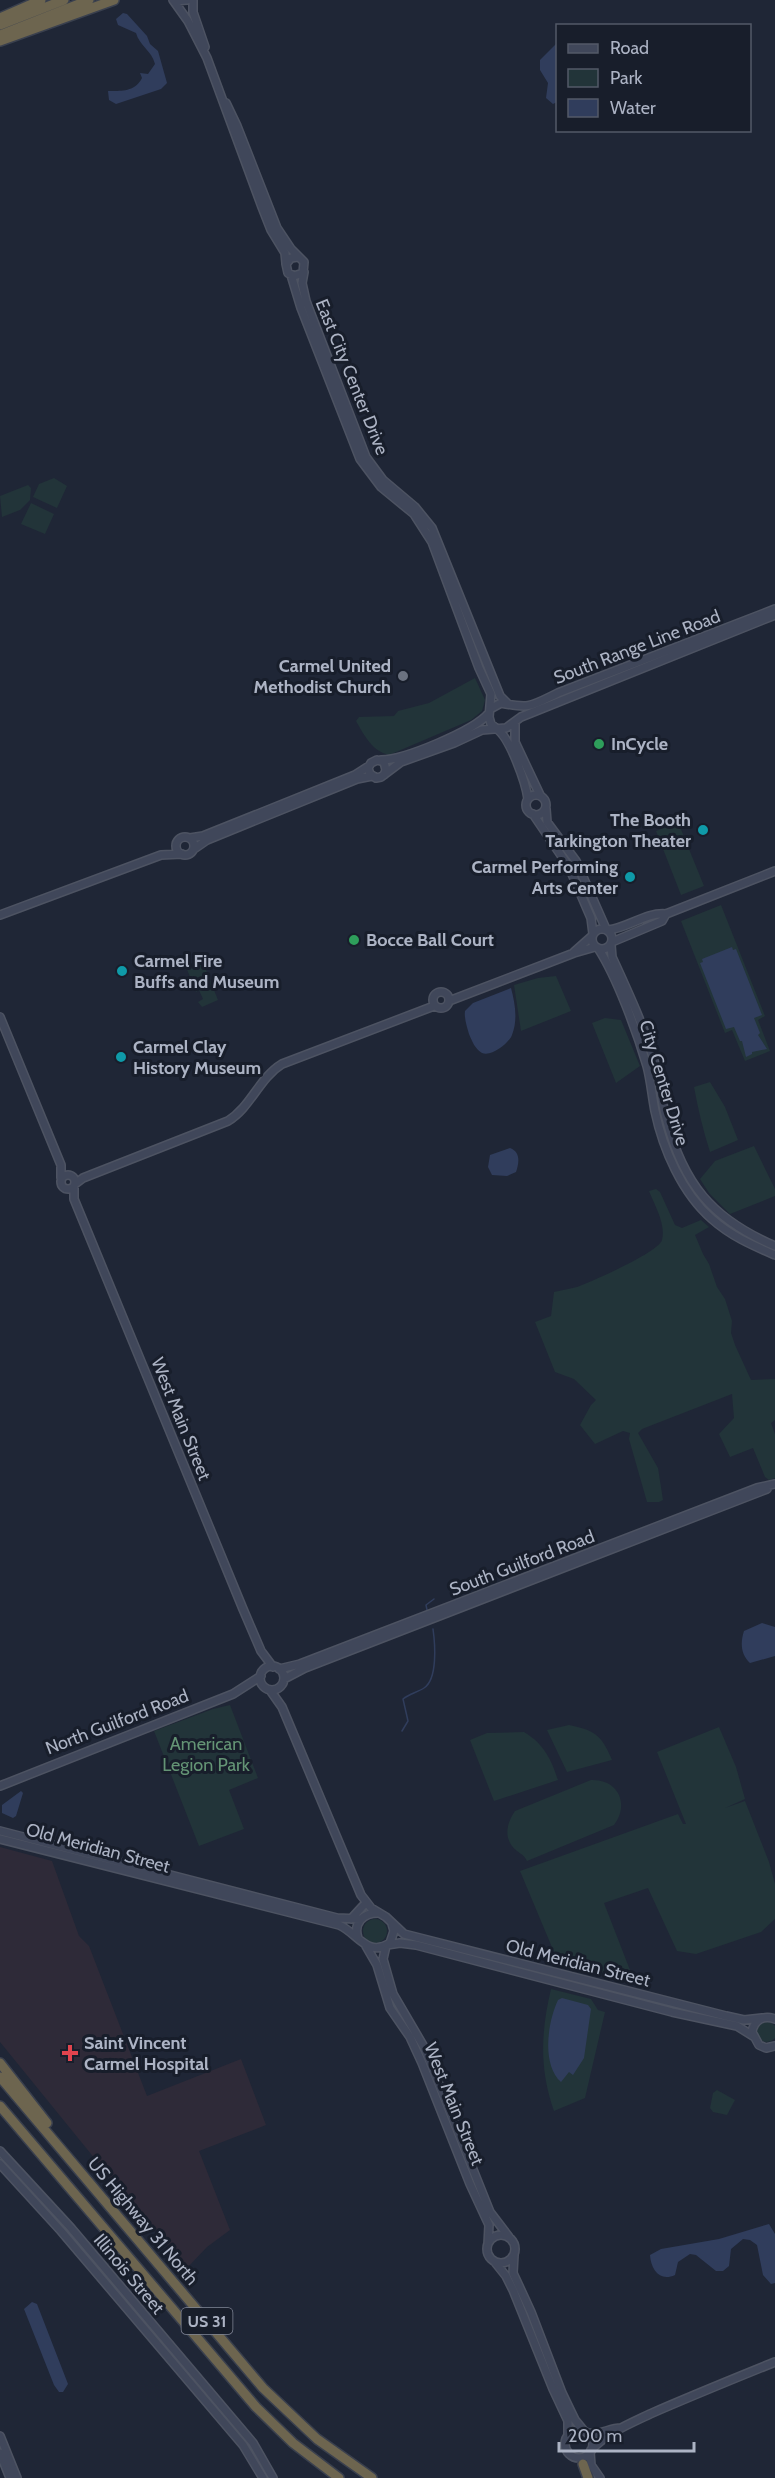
<svg xmlns="http://www.w3.org/2000/svg" width="775" height="2478" viewBox="0 0 775 2478" font-family="Cabin,sans-serif">
	<rect width="100%" height="100%" fill="#1f2636"/>
	<path fill="#2e2a38" d="M 0,1847 L 52,1861 L 79,1936 L 89,1946 L 147,2096 L 241,2059 L 266,2125 L 199,2151 L 230,2230 L 207,2247 L 187,2268 L 130,2202 L 0,2042 Z"/>
	<path fill="#223439" d="M 54,478 L 67,486 L 57,508 L 33,497 L 39,484 Z
		M 28,485 L 31,488 L 30,500 L 20,510 L 2,517 L 0,496 Z
		M 31,503 L 54,514 L 45,534 L 21,524 Z
		M 475,678 L 485,700 L 482,711 L 471,720 L 389,755 C 372,751 364,735 356,721 L 359,717 L 394,716 L 398,711 L 429,703 Z
		M 678,822 L 704,886 L 681,895 L 656,831 Z
		M 721,905 L 765,1016 L 758,1020 L 770,1051 L 745,1061 L 732,1030 L 725,1033 L 681,921 Z
		M 202,960 L 218,1000 L 202,1007 L 198,1002 L 203,999 L 199,990 L 196,992 L 186,967 Z
		M 556,976 L 571,1011 L 521,1031 L 514,985 L 538,978 Z
		M 605,1018 L 621,1020 L 640,1066 L 616,1083 L 592,1023 Z
		M 710,1082 L 725,1107 L 738,1140 L 710,1152 C 703,1130 698,1109 694,1087 Z
		M 754,1146 L 775,1189 L 775,1196 L 730,1214 L 709,1193 L 700,1179 L 715,1161 Z
		M 656,1189 L 660,1192 L 675,1225 L 682,1228 L 701,1220 L 709,1227 L 695,1235 L 703,1254 L 709,1264 L 717,1287 L 725,1299 L 732,1321 L 731,1333 L 735,1345 L 751,1380 L 775,1379 L 775,1420 L 771,1423 L 775,1434 L 775,1478 L 769,1480 L 765,1477 L 753,1448 L 730,1457 L 719,1434 L 734,1418 L 732,1394 L 642,1429 L 638,1433 L 658,1468 L 663,1500 L 659,1502 L 647,1502 L 629,1439 L 630,1433 L 623,1431 L 595,1444 L 580,1425 L 591,1405 L 596,1400 L 574,1379 L 555,1372 L 535,1322 L 551,1316 L 554,1292 C 562,1290 570,1289 577,1287 C 591,1282 659,1252 662,1240 C 666,1224 655,1206 649,1191 Z
		M 230,1705 L 258,1778 L 229,1790 L 244,1829 L 199,1846 L 154,1731 L 213,1709 Z
		M 569,1725 C 594,1730 602,1735 612,1760 L 567,1772 L 547,1730 Z
		M 719,1727 L 736,1767 L 745,1799 L 725,1808 L 745,1801 L 769,1862 L 775,1884 L 775,1919 L 761,1932 L 696,1954 L 677,1951 L 648,1888 L 604,1903 L 635,1983 L 559,1964 L 520,1871 L 678,1814 L 683,1824 L 686,1824 L 657,1752 Z
		M 524,1732 C 544,1744 551,1759 558,1780 L 494,1801 L 470,1740 L 487,1733 Z
		M 591,1780 C 618,1779 630,1804 614,1825 L 527,1861 C 524,1855 522,1855 517,1851 C 503,1840 506,1824 515,1811 Z
		M363 1931a12 12 0 1 1 24 0a12 12 0 1 1-24 0Z
		M 551,1989 L 591,1999 L 598,2010 L 605,2012 L 585,2098 L 554,2111 C 539,2069 541,2031 551,1989 Z
		M757 2032a10 10 0 1 1 20 0a10 10 0 1 1-20 0Z
		M 717,2090 L 735,2100 L 727,2115 L 713,2112 L 710,2108 L 713,2093 Z"/>
	<path fill="#303d5c" d="M 123,13 L 127,14 L 147,36 L 150,44 L 158,51 L 167,83 L 161,89 L 116,104 L 109,100 L 108,91 C 121,91 135,92 142,78 L 140,73 L 148,74 L 155,64 C 152,51 139,45 136,33 L 118,25 L 116,19 Z
		M 557,43 L 557,102 L 553,104 L 546,98 L 548,83 L 540,70 L 540,60 Z
		M 732,947 L 733,950 L 736,949 L 762,1015 L 754,1018 L 760,1033 L 758,1035 L 767,1049 L 752,1052 L 752,1054 L 746,1057 L 742,1041 L 740,1041 L 734,1027 L 726,1029 L 700,963 L 703,962 L 702,959 Z
		M 511,988 C 515,1003 518,1020 512,1035 C 509,1043 492,1057 482,1053 C 475,1049 472,1041 469,1034 C 467,1027 464,1018 465,1011 L 473,1003 Z
		M 510,1148 C 521,1152 519,1163 516,1172 L 507,1176 L 492,1175 L 488,1167 L 490,1155 Z
		M 762,1623 L 775,1627 L 775,1656 L 750,1663 C 741,1655 740,1643 744,1631 Z
		M 21,1791 L 23,1793 L 16,1816 L 13,1818 L 2,1813 L 2,1805 Z
		M 562,1998 L 588,2005 L 591,2009 L 584,2058 L 573,2075 L 569,2072 L 561,2082 C 541,2064 548,2021 558,2000 Z
		M 769,2224 L 775,2234 L 775,2283 L 771,2284 L 763,2275 L 757,2245 L 750,2240 L 743,2239 L 731,2249 L 729,2266 L 723,2271 L 716,2271 L 696,2255 L 690,2254 L 678,2262 L 675,2275 C 660,2282 651,2270 650,2255 L 661,2249 L 719,2239 Z
		M 32,2302 L 37,2304 L 68,2384 L 63,2392 L 59,2392 L 54,2385 L 24,2309 Z"/>
	<g fill="none" stroke-linecap="round" stroke-linejoin="round">
		<path stroke="#303d5c" stroke-width="1.5" d="M 427,1610 L 426,1605 L 434,1599
			M 402,1731 L 408,1721 L 403,1699 C 409,1694 418,1692 424,1688 C 438,1679 435,1643 433,1629"/>
		<defs>
			<path id="secondary" d="M 173,0 L 188,21 L 207,58 L 262,207 L 271,230 L 285,253 L 286,263
				M 193,0 L 193,12 L 205,47
				M 174,1 L 187,0
				M 226,103 L 237,126 L 277,228 L 291,249 L 304,262 L 303,273 L 294,276 L 288,273 L 286,264 L 291,258 L 298,257
				M 304,272 L 302,283 L 306,301 L 366,457 L 383,480 L 415,507 L 432,528 L 500,696 L 508,704
				M 291,275 L 301,308 L 360,459 L 381,487 L 414,514 L 432,542 L 479,668 L 491,694 L 489,717 L 491,724 L 497,729
				M 490,709 L 501,703 C 531,709 531,706 558,693 L 775,609
				M 515,722 L 515,742 L 540,795
				M 497,729 C 510,738 526,783 528,799
				M 381,760 C 404,760 474,731 489,713
				M 384,775 L 386,770 L 384,762 L 377,760 L 371,763 L 368,768 L 370,774 L 376,778 L 381,777 L 401,762 L 454,743 L 482,730 L 506,728 L 521,717 L 775,615
				M526 805a10 10 0 1 1 20 0a10 10 0 1 1-20 0Z
				M 546,809 L 547,822 L 576,861 L 606,929
				M 533,814 L 569,867 L 591,918 L 593,934
				M176 846a9 9 0 1 1 18 0a9 9 0 1 1-18 0Z
				M 190,838 L 203,836 L 355,775 L 369,766
				M 194,849 L 207,840 L 357,779 L 372,776
				M 0,915 L 161,855 L 182,854
				M592 939a10 10 0 1 1 20 0a10 10 0 1 1-20 0Z
				M 608,930 C 628,928 646,912 666,914 L 775,871
				M 612,942 L 662,921 L 666,914
				M 611,945 L 612,957 C 628,992 645,1028 655,1064 C 661,1082 661,1101 666,1118 C 683,1184 712,1219 775,1246
				M 598,948 C 617,977 637,1032 647,1066 C 651,1081 652,1096 655,1111 C 663,1149 682,1193 712,1219 C 731,1236 752,1245 775,1255
				M 574,952 L 592,936
				M433 1000a8 8 0 1 1 16 0a8 8 0 1 1-16 0Z
				M 449,1001 L 574,953 L 595,947
				M 0,1017 L 61,1165 L 61,1178
				M61 1182a7 7 0 1 1 14 0a7 7 0 1 1-14 0Z
				M 75,1184 L 83,1178 L 228,1121 C 251,1107 259,1078 282,1064 L 434,1006
				M 74,1186 L 74,1199 L 243,1609 L 261,1651 L 273,1667
				M260 1678a12 12 0 1 1 24 0a12 12 0 1 1-24 0Z
				M 279,1669 L 300,1664 L 757,1488 L 775,1484
				M 284,1679 L 305,1668 L 767,1489
				M 270,1690 L 282,1707 L 361,1895 L 371,1908 L 386,1917 L 404,1934 L 726,2016 L 744,2020 L 762,2018
				M 0,1786 L 233,1694 L 261,1676
				M 0,1831 L 337,1918 L 361,1919
				M 0,1839 L 339,1925 C 358,1933 367,1958 390,1943 L 394,1931 L 392,1924
				M 351,1919 L 363,1906
				M 358,1938 C 353,1923 363,1913 378,1913
				M 387,1945 L 400,1943 L 416,1945 L 672,2012 L 737,2026 L 753,2036
				M 366,1946 L 377,1965 L 390,2008 L 410,2037 L 422,2063 L 470,2184 L 489,2225 L 488,2244
				M 386,1946 L 383,1959 L 393,1994 L 424,2047 L 490,2212 L 509,2237
				M 775,2019 C 763,2015 754,2020 752,2032 L 759,2045 L 766,2048 L 775,2046
				M 0,2151 L 71,2228 L 253,2443 L 273,2478
				M 0,2164 L 61,2231 L 243,2445 L 263,2478
				M487 2249a14 14 0 1 1 28 0a14 14 0 1 1-28 0Z
				M 514,2255 L 513,2273 L 531,2312 L 562,2393 L 575,2420 L 584,2431
				M 494,2261 L 506,2276 L 513,2290 L 553,2389 L 568,2421 L 568,2436
				M565 2444a14 14 0 1 1 28 0a14 14 0 1 1-28 0Z
				M 587,2433 C 601,2436 608,2428 621,2428
				M 0,2436 L 17,2478
				M 591,2450 C 607,2433 629,2424 650,2414 C 691,2396 733,2379 775,2362
				M 590,2452 L 591,2465 L 600,2478
				M 0,2453 L 10,2478"/>
			<path id="highway" d="M 0,18 L 41,0
				M 0,25 L 64,0
				M 0,35 L 89,0
				M 0,41 L 114,0
				M 0,2063 L 47,2123
				M 0,2077 L 263,2388 L 317,2439 L 372,2478
				M 0,2106 L 256,2407 L 293,2443 L 339,2478
				M 583,2464 L 588,2478"/>
		</defs>
		<use href="#secondary" stroke="#4d5362" stroke-width="10"/>
		<use href="#highway" stroke="#3a404e" stroke-width="12"/>
		<use href="#secondary" stroke="#40475a" stroke-width="7"/>
		<use href="#highway" stroke="#6d654f" stroke-width="9"/>
	</g>
	<circle fill="#6b7280" stroke="#181e2b" stroke-width="2" cx="403" cy="676" r="6"/>
	<g fill="#2e9e5b" stroke="#181e2b" stroke-width="2">
		<circle cx="599" cy="744" r="6"/>
		<circle cx="354" cy="940" r="6"/>
	</g>
	<g fill="#0f9aa8" stroke="#181e2b" stroke-width="2">
		<circle cx="703" cy="830" r="6"/>
		<circle cx="630" cy="877" r="6"/>
		<circle cx="122" cy="971" r="6"/>
		<circle cx="121" cy="1057" r="6"/>
	</g>
	<path fill="#e0444e" stroke="#181e2b" stroke-width="2" d="M67 2044h6v6h6v6h-6v6h-6v-6h-6v-6h6z"/>
	<g text-anchor="middle" stroke-width="6" stroke-linejoin="round" paint-order="stroke">
		<rect fill="#181e2b" stroke="#808696" stroke-width="1.5" x="181.5" y="2308" width="51" height="26" rx="4.5"/>
		<g font-size="16" font-weight="bold" fill="#acb3c4">
			<text x="207" y="2327">US 31</text>
		</g>
		<g font-size="18" fill="#acb3c4" stroke="#181e2b">
			<text transform="translate(352 377) rotate(68)" y="6">East City Center Drive</text>
			<text transform="translate(637 647) rotate(-21)" y="6">South Range Line Road</text>
			<text transform="translate(664 1083) rotate(73)" y="6">City Center Drive</text>
			<text transform="translate(181 1419) rotate(68)" y="6">West Main Street</text>
			<text transform="translate(522 1563) rotate(-21)" y="6">South Guilford Road</text>
			<text transform="translate(117 1722) rotate(-21)" y="6">North Guilford Road</text>
			<text transform="translate(98 1848) rotate(15)" y="6">Old Meridian Street</text>
			<text transform="translate(578 1963) rotate(14)" y="6">Old Meridian Street</text>
			<text transform="translate(454 2104) rotate(68)" y="6">West Main Street</text>
			<text transform="translate(143 2221) rotate(50)" y="6">US Highway 31 North</text>
			<text transform="translate(129 2274) rotate(50)" y="6">Illinois Street</text>
		</g>
		<g font-size="18" font-weight="bold" fill="#acb3c4" stroke="#181e2b" text-anchor="start">
			<text x="391" y="672" text-anchor="end">Carmel United<tspan x="391" dy="21">Methodist Church</tspan></text>
			<text x="611" y="750">InCycle</text>
			<text x="691" y="826" text-anchor="end">The Booth<tspan x="691" dy="21">Tarkington Theater</tspan></text>
			<text x="618" y="873" text-anchor="end">Carmel Performing<tspan x="618" dy="21">Arts Center</tspan></text>
			<text x="366" y="946">Bocce Ball Court</text>
			<text x="134" y="967">Carmel Fire<tspan x="134" dy="21">Buffs and Museum</tspan></text>
			<text x="133" y="1053">Carmel Clay<tspan x="133" dy="21">History Museum</tspan></text>
			<text x="84" y="2049">Saint Vincent<tspan x="84" dy="21">Carmel Hospital</tspan></text>
		</g>
		<g font-size="18" fill="#649475" stroke="#181e2b">
			<text x="206" y="1750">American<tspan x="206" dy="21">Legion Park</tspan></text>
		</g>
	</g>
	<rect x="556" y="24" width="195" height="108" fill="#181e2b" stroke="#535a68" stroke-width="1.5"/>
	<rect x="568" y="44" width="30" height="9" fill="#40475a" stroke="#535a68" stroke-width="1.5"/>
	<text x="610" y="54" font-size="18" fill="#acb3c4">Road</text>
	<rect x="568" y="69" width="30" height="18" fill="#223439" stroke="#535a68" stroke-width="1.5"/>
	<text x="610" y="84" font-size="18" fill="#acb3c4">Park</text>
	<rect x="568" y="99" width="30" height="18" fill="#303d5c" stroke="#535a68" stroke-width="1.5"/>
	<text x="610" y="114" font-size="18" fill="#acb3c4">Water</text>
	<path d="M559 2442v9h135v-9" fill="none" stroke="#acb3c4" stroke-width="3"/>
	<text x="568" y="2442" font-size="18" fill="#acb3c4" stroke="#181e2b" stroke-width="4.5" paint-order="stroke">200 m</text>
</svg>
